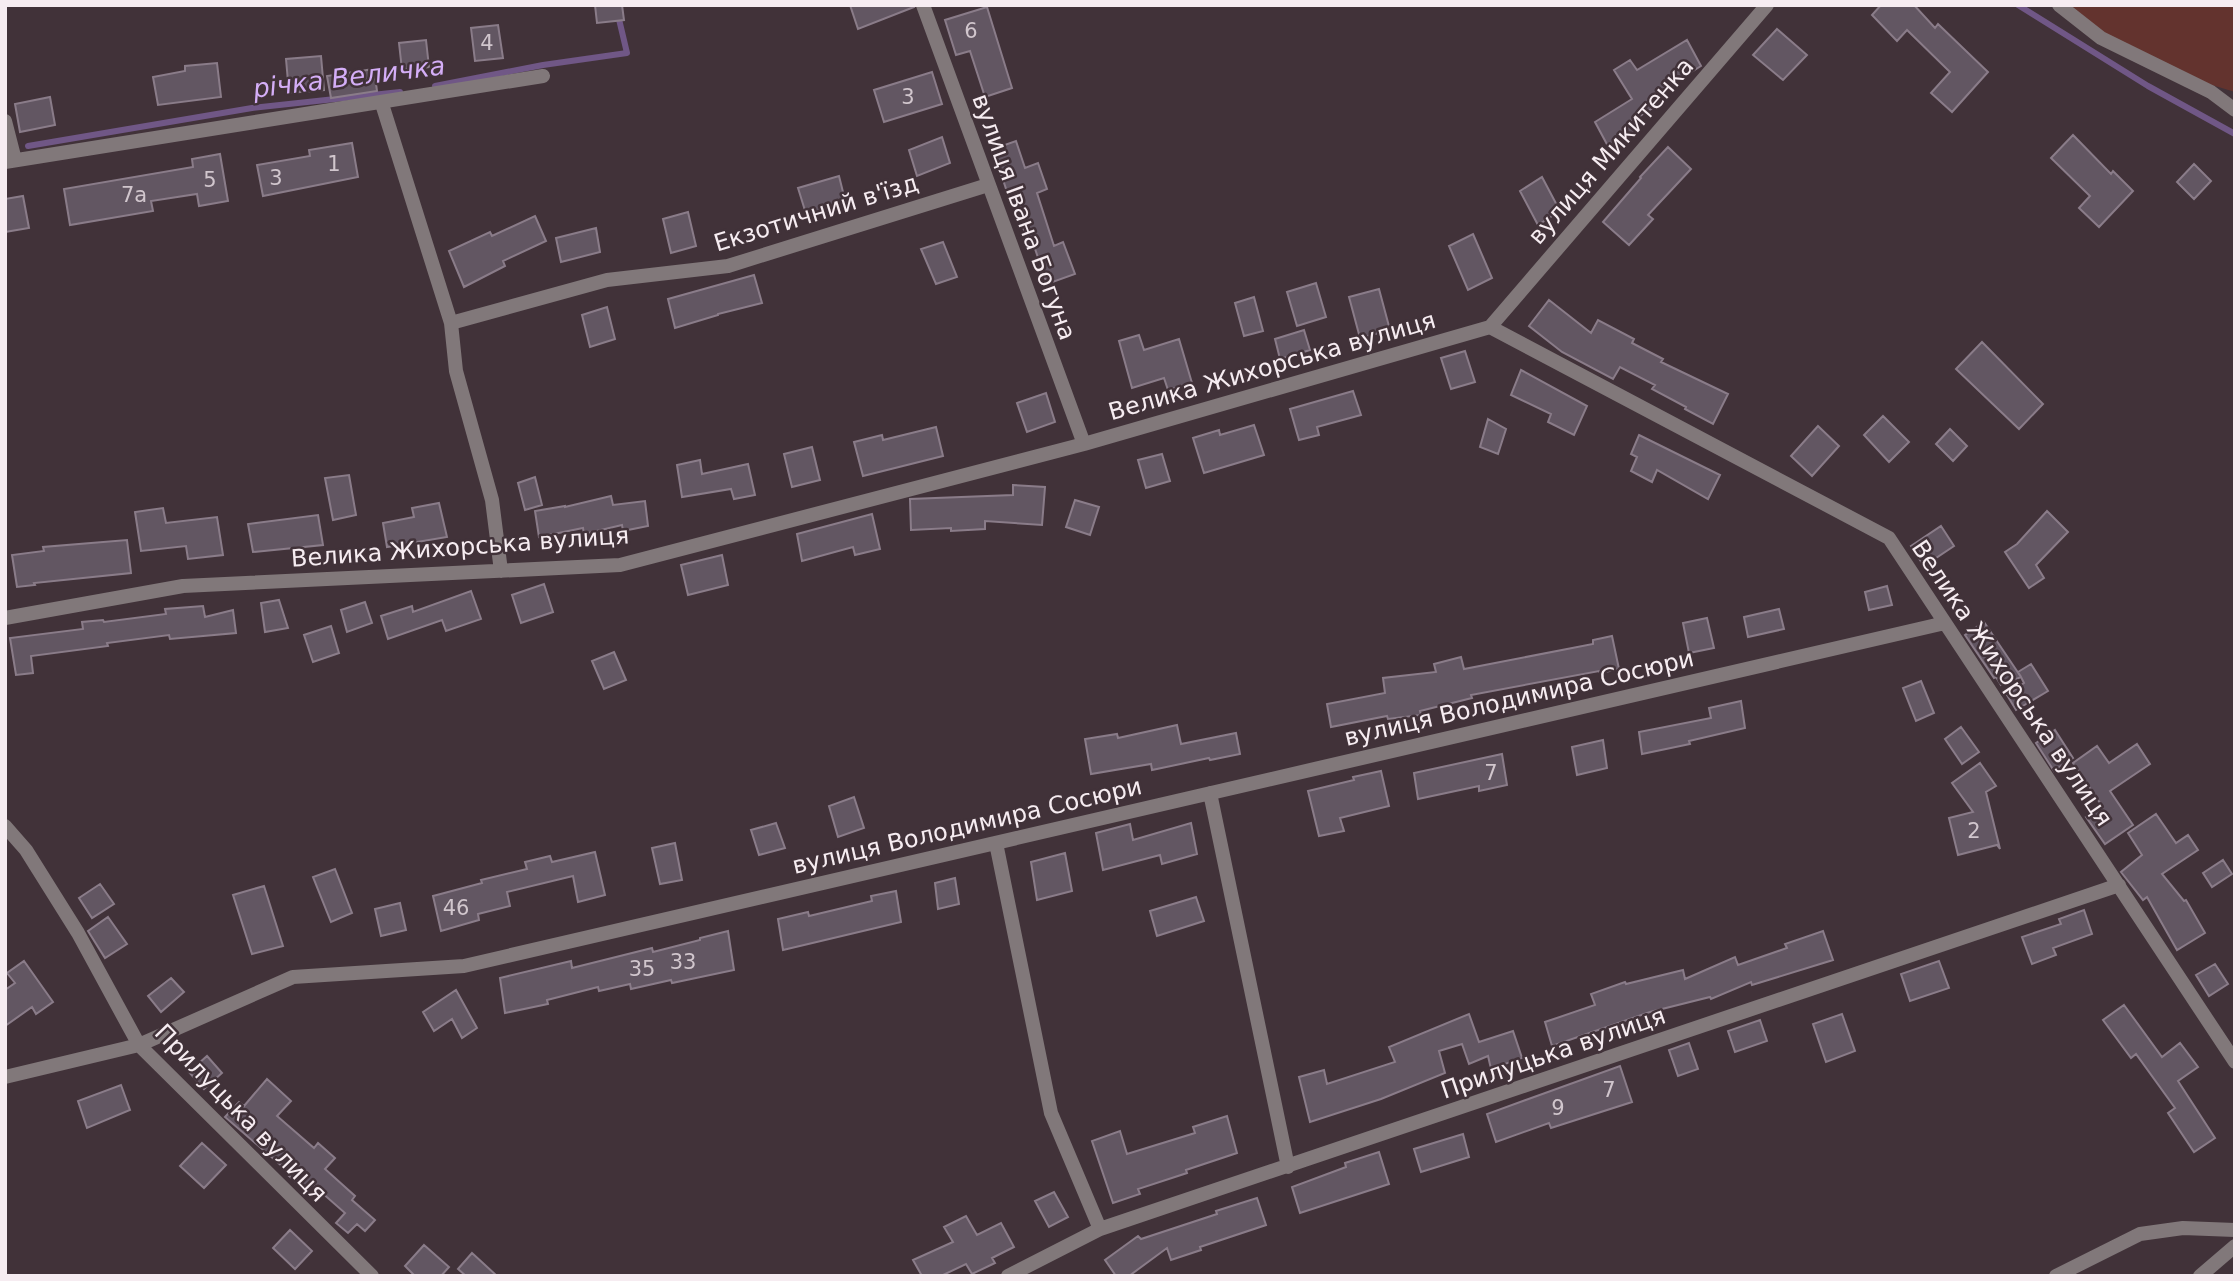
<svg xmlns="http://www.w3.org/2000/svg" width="2240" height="1281" viewBox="0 0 2240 1281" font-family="'DejaVu Sans',sans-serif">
	<rect width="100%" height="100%" fill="#413239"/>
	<path fill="#63332e" d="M 2060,5 L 2235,5 L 2235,92 L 2202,82 L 2101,38 Z"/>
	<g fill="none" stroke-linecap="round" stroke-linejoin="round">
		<path stroke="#705786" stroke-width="6" d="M 2018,5 L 2148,86 L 2235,134
			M 435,86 L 543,65 L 627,53 L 618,15
			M 28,146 L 252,108 L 400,92"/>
	</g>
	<path fill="#625662" stroke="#8a7c89" stroke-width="2" d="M 595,5 L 622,5 L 624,20 L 597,23 Z
		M 850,5 L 914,5 L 914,7 L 858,29 Z
		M 1881,5 L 1914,5 L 1935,28 L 1938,24 L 1988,72 L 1952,112 L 1931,93 L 1950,72 L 1907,30 L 1897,41 L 1872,15 Z
		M 987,7 L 1012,88 L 985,97 L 970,51 L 956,55 L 945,20 Z
		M 498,25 L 503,58 L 475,61 L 471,28 Z
		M 1777,29 L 1807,55 L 1783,80 L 1753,55 Z
		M 426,40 L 429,67 L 402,70 L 399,43 Z
		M 1687,40 L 1701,66 L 1653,96 L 1659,104 L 1629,123 L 1634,132 L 1609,148 L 1595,122 L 1632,99 L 1614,70 L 1630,60 L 1637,70 Z
		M 321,56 L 324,90 L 289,93 L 286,59 Z
		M 217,63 L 221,97 L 158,105 L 153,77 L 185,71 L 185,66 Z
		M 374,69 L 377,91 L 331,98 L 327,76 Z
		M 932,72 L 942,104 L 884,122 L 874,90 Z
		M 50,97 L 55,125 L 20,132 L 15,104 Z
		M 2073,135 L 2111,174 L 2113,171 L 2133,191 L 2099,227 L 2079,208 L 2090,196 L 2051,158 Z
		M 942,137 L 950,163 L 917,176 L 909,150 Z
		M 1016,141 L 1025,168 L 1038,163 L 1047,189 L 1037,193 L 1054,246 L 1063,242 L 1075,274 L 1047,284 L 1032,240 L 1028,242 L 1014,200 L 1010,201 L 993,149 Z
		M 352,143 L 358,177 L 263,196 L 257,165 L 310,156 L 309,150 Z
		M 1668,147 L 1691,169 L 1648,215 L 1653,219 L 1629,245 L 1603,222 L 1641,178 L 1640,177 Z
		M 220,154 L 228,201 L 199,206 L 197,194 L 151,201 L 153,211 L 70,225 L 64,189 L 193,167 L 192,159 Z
		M 2194,164 L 2211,181 L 2194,199 L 2177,182 Z
		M 839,176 L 846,204 L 807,217 L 798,188 Z
		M 1542,177 L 1560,211 L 1538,225 L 1520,191 Z
		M 23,196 L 29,228 L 5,232 L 5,199 Z
		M 688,212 L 696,246 L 671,253 L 663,219 Z
		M 535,216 L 546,241 L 503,261 L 505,266 L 464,287 L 449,251 L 490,232 L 492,236 Z
		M 596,228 L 600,252 L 561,262 L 556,238 Z
		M 1473,234 L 1492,278 L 1468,290 L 1449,246 Z
		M 943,242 L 957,277 L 936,284 L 921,249 Z
		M 754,275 L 762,303 L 718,314 L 718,315 L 675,328 L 668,299 Z
		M 1316,283 L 1326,317 L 1297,326 L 1287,292 Z
		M 1379,289 L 1390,330 L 1360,338 L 1349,297 Z
		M 1254,297 L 1263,331 L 1244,336 L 1235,303 Z
		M 1549,300 L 1591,333 L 1598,320 L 1634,339 L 1632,343 L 1663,359 L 1661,362 L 1728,394 L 1713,424 L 1685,409 L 1686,407 L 1652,389 L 1655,385 L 1620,367 L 1613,379 L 1562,352 L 1529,326 Z
		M 607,307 L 615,339 L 590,347 L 582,315 Z
		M 1304,330 L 1310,350 L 1280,359 L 1275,339 Z
		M 1139,335 L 1144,350 L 1179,339 L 1192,383 L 1168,390 L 1164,378 L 1132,388 L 1119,341 Z
		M 1982,342 L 2043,404 L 2019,429 L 1956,369 Z
		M 1465,351 L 1475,382 L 1451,389 L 1441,358 Z
		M 1521,370 L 1587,406 L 1574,435 L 1548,422 L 1551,414 L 1511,395 Z
		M 1353,391 L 1361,415 L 1317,427 L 1319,435 L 1299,440 L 1290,409 Z
		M 1046,393 L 1055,422 L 1027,432 L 1017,403 Z
		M 1883,416 L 1909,442 L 1889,462 L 1864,435 Z
		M 1488,419 L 1506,429 L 1498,454 L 1480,447 Z
		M 1254,425 L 1264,455 L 1204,473 L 1193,438 L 1219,430 L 1220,435 Z
		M 1818,426 L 1839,446 L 1812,476 L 1791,456 Z
		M 936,427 L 943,456 L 863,476 L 854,442 L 882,435 L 883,440 Z
		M 1950,429 L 1967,446 L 1953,461 L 1936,444 Z
		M 1639,435 L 1720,475 L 1708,499 L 1657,470 L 1652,482 L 1631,471 L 1637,457 L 1631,454 Z
		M 812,447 L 820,480 L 792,487 L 784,454 Z
		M 1162,454 L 1170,481 L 1146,488 L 1138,460 Z
		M 700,460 L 702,474 L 748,464 L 755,495 L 734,499 L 731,489 L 682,497 L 677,465 Z
		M 349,475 L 356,515 L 333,520 L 325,478 Z
		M 535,477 L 542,505 L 525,510 L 518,483 Z
		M 1013,485 L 1045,487 L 1042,525 L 985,521 L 985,529 L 951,531 L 951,528 L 911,530 L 910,499 L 1013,495 Z
		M 611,496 L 613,505 L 645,501 L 648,526 L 623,531 L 622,525 L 584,534 L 583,528 L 539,537 L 535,511 L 565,506 L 565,507 Z
		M 1075,500 L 1099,507 L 1090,535 L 1066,527 Z
		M 439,503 L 447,537 L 387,547 L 383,523 L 414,517 L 412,508 Z
		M 163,508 L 166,523 L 217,517 L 223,555 L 188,559 L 186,546 L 141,551 L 135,512 Z
		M 2047,511 L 2068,532 L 2036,565 L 2044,578 L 2029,588 L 2005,552 L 2017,544 Z
		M 872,514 L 880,549 L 855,555 L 853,547 L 802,561 L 797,534 Z
		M 318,515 L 323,545 L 253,552 L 248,524 Z
		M 1941,526 L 1954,546 L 1924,566 L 1911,546 Z
		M 127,540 L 131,573 L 34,583 L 35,585 L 17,587 L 12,555 L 44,551 L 43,547 Z
		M 722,555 L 728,585 L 688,595 L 681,565 Z
		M 544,584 L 553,612 L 521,623 L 512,595 Z
		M 1887,586 L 1892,605 L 1869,610 L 1865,592 Z
		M 471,591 L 481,619 L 446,631 L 442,620 L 388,639 L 381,616 L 412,606 L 413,612 Z
		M 279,600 L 288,628 L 265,632 L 261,603 Z
		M 365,602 L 372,623 L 347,632 L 341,610 Z
		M 203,606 L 205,617 L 233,610 L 236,633 L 170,639 L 169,635 L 107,643 L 108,646 L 31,656 L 33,673 L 16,675 L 10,638 L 83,629 L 82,622 L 103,620 L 104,622 L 166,614 L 165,609 Z
		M 1779,609 L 1784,629 L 1748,637 L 1744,617 Z
		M 1707,618 L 1714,648 L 1689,653 L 1683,623 Z
		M 1984,622 L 2021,677 L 2018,672 L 2031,664 L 2048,691 L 2016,710 L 2007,695 L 2024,683 L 2021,677 L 2001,685 L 1996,677 L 1994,678 L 1965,635 Z
		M 331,626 L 339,653 L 313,662 L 304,635 Z
		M 1612,636 L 1619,669 L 1600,673 L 1599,671 L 1471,695 L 1472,698 L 1420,711 L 1421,715 L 1388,719 L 1387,716 L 1331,727 L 1327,704 L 1385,693 L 1383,678 L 1436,672 L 1434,664 L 1461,657 L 1464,669 L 1593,644 L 1593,640 Z
		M 614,652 L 626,680 L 604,689 L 592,661 Z
		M 1921,681 L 1934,713 L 1916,721 L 1903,688 Z
		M 1741,701 L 1745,728 L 1689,741 L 1690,744 L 1642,754 L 1639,732 L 1711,718 L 1709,708 Z
		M 1177,725 L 1181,744 L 1236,733 L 1240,754 L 1210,760 L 1209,758 L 1152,770 L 1151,764 L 1091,774 L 1085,739 L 1117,734 L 1118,738 Z
		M 1961,727 L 1979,752 L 1962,764 L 1945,739 Z
		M 2055,730 L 2073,758 L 2054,771 L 2036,743 Z
		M 1603,740 L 1607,768 L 1577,775 L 1572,747 Z
		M 2137,744 L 2150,764 L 2110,791 L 2133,825 L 2105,844 L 2086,817 L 2102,806 L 2073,763 L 2097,746 L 2109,763 Z
		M 1502,754 L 1507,785 L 1479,791 L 1479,786 L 1418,799 L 1414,773 Z
		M 1980,763 L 1996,786 L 1986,792 L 2000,849 L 1997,845 L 1958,855 L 1949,818 L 1973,812 L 1952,783 Z
		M 1381,771 L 1389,806 L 1340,818 L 1344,831 L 1319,836 L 1308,791 L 1354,780 L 1353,777 Z
		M 854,797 L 864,828 L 838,837 L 829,806 Z
		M 2156,814 L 2176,843 L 2188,835 L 2198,850 L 2162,874 L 2184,901 L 2186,900 L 2205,933 L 2177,950 L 2147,897 L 2143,900 L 2121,872 L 2142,855 L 2128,833 Z
		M 776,823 L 785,848 L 759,855 L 751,830 Z
		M 1191,823 L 1197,854 L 1162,864 L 1160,855 L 1103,870 L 1096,833 L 1130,824 L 1133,840 Z
		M 675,843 L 682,880 L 660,884 L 652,848 Z
		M 595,852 L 605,895 L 578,902 L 573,876 L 507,892 L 510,906 L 478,914 L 479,920 L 441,931 L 433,896 L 482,883 L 481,880 L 527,869 L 525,862 L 550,856 L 552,862 Z
		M 1065,853 L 1072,891 L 1037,900 L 1031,862 Z
		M 2223,860 L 2232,874 L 2212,887 L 2203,873 Z
		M 335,869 L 352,913 L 331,922 L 313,877 Z
		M 955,878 L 959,904 L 938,909 L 935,883 Z
		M 100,884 L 114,904 L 92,918 L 79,898 Z
		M 264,886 L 283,946 L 252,954 L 233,895 Z
		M 896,891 L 901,922 L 783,950 L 778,919 L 808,912 L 809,916 L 872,901 L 871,896 Z
		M 1196,897 L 1204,921 L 1157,936 L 1150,911 Z
		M 400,903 L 406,930 L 381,936 L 375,909 Z
		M 2084,910 L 2092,934 L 2053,948 L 2056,955 L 2032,964 L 2022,937 L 2061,924 L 2059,919 Z
		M 108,917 L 127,944 L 105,958 L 88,931 Z
		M 728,931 L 734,970 L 672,983 L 671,980 L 631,989 L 630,984 L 599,991 L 598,987 L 547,1000 L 548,1004 L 505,1013 L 500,978 L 571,961 L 572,968 L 652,948 L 653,952 L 700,940 L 700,938 Z
		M 1823,931 L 1833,960 L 1752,985 L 1751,982 L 1711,999 L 1710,997 L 1650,1012 L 1552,1046 L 1545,1022 L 1595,1005 L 1591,994 L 1625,982 L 1626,984 L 1683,970 L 1685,979 L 1735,957 L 1738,965 L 1787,948 L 1785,944 Z
		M 24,961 L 53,1002 L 36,1014 L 32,1007 L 5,1026 L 5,990 L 15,983 L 7,973 Z
		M 1939,961 L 1949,988 L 1910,1001 L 1901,974 Z
		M 2215,964 L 2228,984 L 2209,996 L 2196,975 Z
		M 171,978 L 184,992 L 161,1012 L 148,996 Z
		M 456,990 L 477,1028 L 462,1038 L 452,1019 L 434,1031 L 423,1012 Z
		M 2124,1005 L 2162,1057 L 2180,1043 L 2198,1067 L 2178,1081 L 2215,1138 L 2194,1152 L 2168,1113 L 2175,1108 L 2136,1054 L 2131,1058 L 2103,1020 Z
		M 1469,1014 L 1479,1042 L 1513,1031 L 1522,1058 L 1491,1069 L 1488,1056 L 1469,1064 L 1462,1044 L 1439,1051 L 1445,1073 L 1381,1099 L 1310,1122 L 1299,1077 L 1324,1070 L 1327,1084 L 1395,1062 L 1389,1047 Z
		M 1842,1014 L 1855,1051 L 1826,1062 L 1813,1024 Z
		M 1760,1020 L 1767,1041 L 1735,1052 L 1728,1031 Z
		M 1689,1043 L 1698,1069 L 1678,1076 L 1669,1050 Z
		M 207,1056 L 222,1073 L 204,1089 L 189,1072 Z
		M 1620,1066 L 1632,1102 L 1551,1128 L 1549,1123 L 1496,1142 L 1487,1114 Z
		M 267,1079 L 291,1101 L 277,1116 L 314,1148 L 318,1143 L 335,1158 L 325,1169 L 355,1196 L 352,1200 L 375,1220 L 365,1231 L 357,1224 L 348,1233 L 336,1223 L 345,1213 L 312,1184 L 305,1190 L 289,1176 L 291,1174 L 225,1117 L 239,1102 L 244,1106 Z
		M 121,1085 L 130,1110 L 87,1128 L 78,1101 Z
		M 1227,1116 L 1237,1153 L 1186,1170 L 1187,1173 L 1138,1189 L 1140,1194 L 1113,1203 L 1092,1141 L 1120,1131 L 1127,1154 L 1195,1133 L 1193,1127 Z
		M 1463,1134 L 1469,1157 L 1421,1172 L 1414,1149 Z
		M 202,1143 L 226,1165 L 204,1188 L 180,1166 Z
		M 1379,1152 L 1389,1184 L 1300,1213 L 1292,1187 L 1346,1167 L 1345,1163 Z
		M 1054,1192 L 1068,1217 L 1049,1227 L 1035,1201 Z
		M 1257,1198 L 1266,1225 L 1200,1247 L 1201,1250 L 1171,1260 L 1167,1248 L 1129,1276 L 1116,1276 L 1105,1260 L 1138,1236 L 1141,1239 L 1217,1214 L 1216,1211 Z
		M 966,1216 L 977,1235 L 1001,1223 L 1014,1247 L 992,1258 L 995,1263 L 972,1274 L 966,1264 L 941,1276 L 922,1276 L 913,1260 L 953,1242 L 944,1227 Z
		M 290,1230 L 312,1251 L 295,1269 L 273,1248 Z
		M 424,1245 L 449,1267 L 441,1276 L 415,1276 L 405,1266 Z
		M 472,1253 L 497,1276 L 466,1276 L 458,1269 Z"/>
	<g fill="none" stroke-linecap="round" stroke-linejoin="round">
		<path stroke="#81787a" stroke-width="14" d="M 923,5 L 1084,444
			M 2059,5 L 2101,38 L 2211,92 L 2235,110
			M 382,104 L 451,323 L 456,371 L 492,500 L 501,571
			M 5,121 L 15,160
			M 5,162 L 543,76
			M 451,323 L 607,280 L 728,266 L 988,185
			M 1490,327 L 1767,5
			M 5,618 L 183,586 L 620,565 L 1084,444 L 1490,327 L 1889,538 L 2235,1062
			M 1210,793 L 1288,1167
			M 5,826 L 26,850 L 78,933 L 139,1045 L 372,1276
			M 996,843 L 1051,1113 L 1100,1229
			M 5,1077 L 139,1045 L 293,977 L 464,966 L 1945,623
			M 1008,1276 L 1100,1229 L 2119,885
			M 2056,1276 L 2140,1234 L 2183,1228 L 2235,1230
			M 2200,1276 L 2235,1246"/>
	</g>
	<g text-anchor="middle" stroke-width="5" stroke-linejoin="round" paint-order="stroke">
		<g font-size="21" fill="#d1c6cd">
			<text x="971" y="38">6</text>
			<text x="487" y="50">4</text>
			<text x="908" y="104">3</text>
			<text x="334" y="171">1</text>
			<text x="276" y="185">3</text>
			<text x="210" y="187">5</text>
			<text x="134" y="202">7а</text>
			<text x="1491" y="780">7</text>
			<text x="1974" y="838">2</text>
			<text x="456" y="915">46</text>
			<text x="683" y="969">33</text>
			<text x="642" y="976">35</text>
			<text x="1609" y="1097">7</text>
			<text x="1558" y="1115">9</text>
		</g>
		<g font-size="24" fill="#f6ecf1" stroke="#413239">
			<text transform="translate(1611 151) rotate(-49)" y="8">вулиця Микитенка</text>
			<text transform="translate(816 213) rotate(-17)" y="8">Екзотичний в'їзд</text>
			<text transform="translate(1024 217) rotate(70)" y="8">вулиця Івана Богуна</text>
			<text transform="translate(1272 366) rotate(-16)" y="8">Велика Жихорська вулиця</text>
			<text transform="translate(460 547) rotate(-4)" y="8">Велика Жихорська вулиця</text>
			<text transform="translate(2012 683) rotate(56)" y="8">Велика Жихорська вулиця</text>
			<text transform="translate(1519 698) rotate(-13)" y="8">вулиця Володимира Сосюри</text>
			<text transform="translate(967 826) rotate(-13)" y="8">вулиця Володимира Сосюри</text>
			<text transform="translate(1553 1053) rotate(-19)" y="8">Прилуцька вулиця</text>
			<text transform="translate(241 1113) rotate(46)" y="8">Прилуцька вулиця</text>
		</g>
		<g font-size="26" font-style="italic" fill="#d4aef7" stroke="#413239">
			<text transform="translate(349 77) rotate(-7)" y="9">річка Величка</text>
		</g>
	</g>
	<rect width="2240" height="1281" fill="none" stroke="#f6ecf1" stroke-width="14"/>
</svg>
